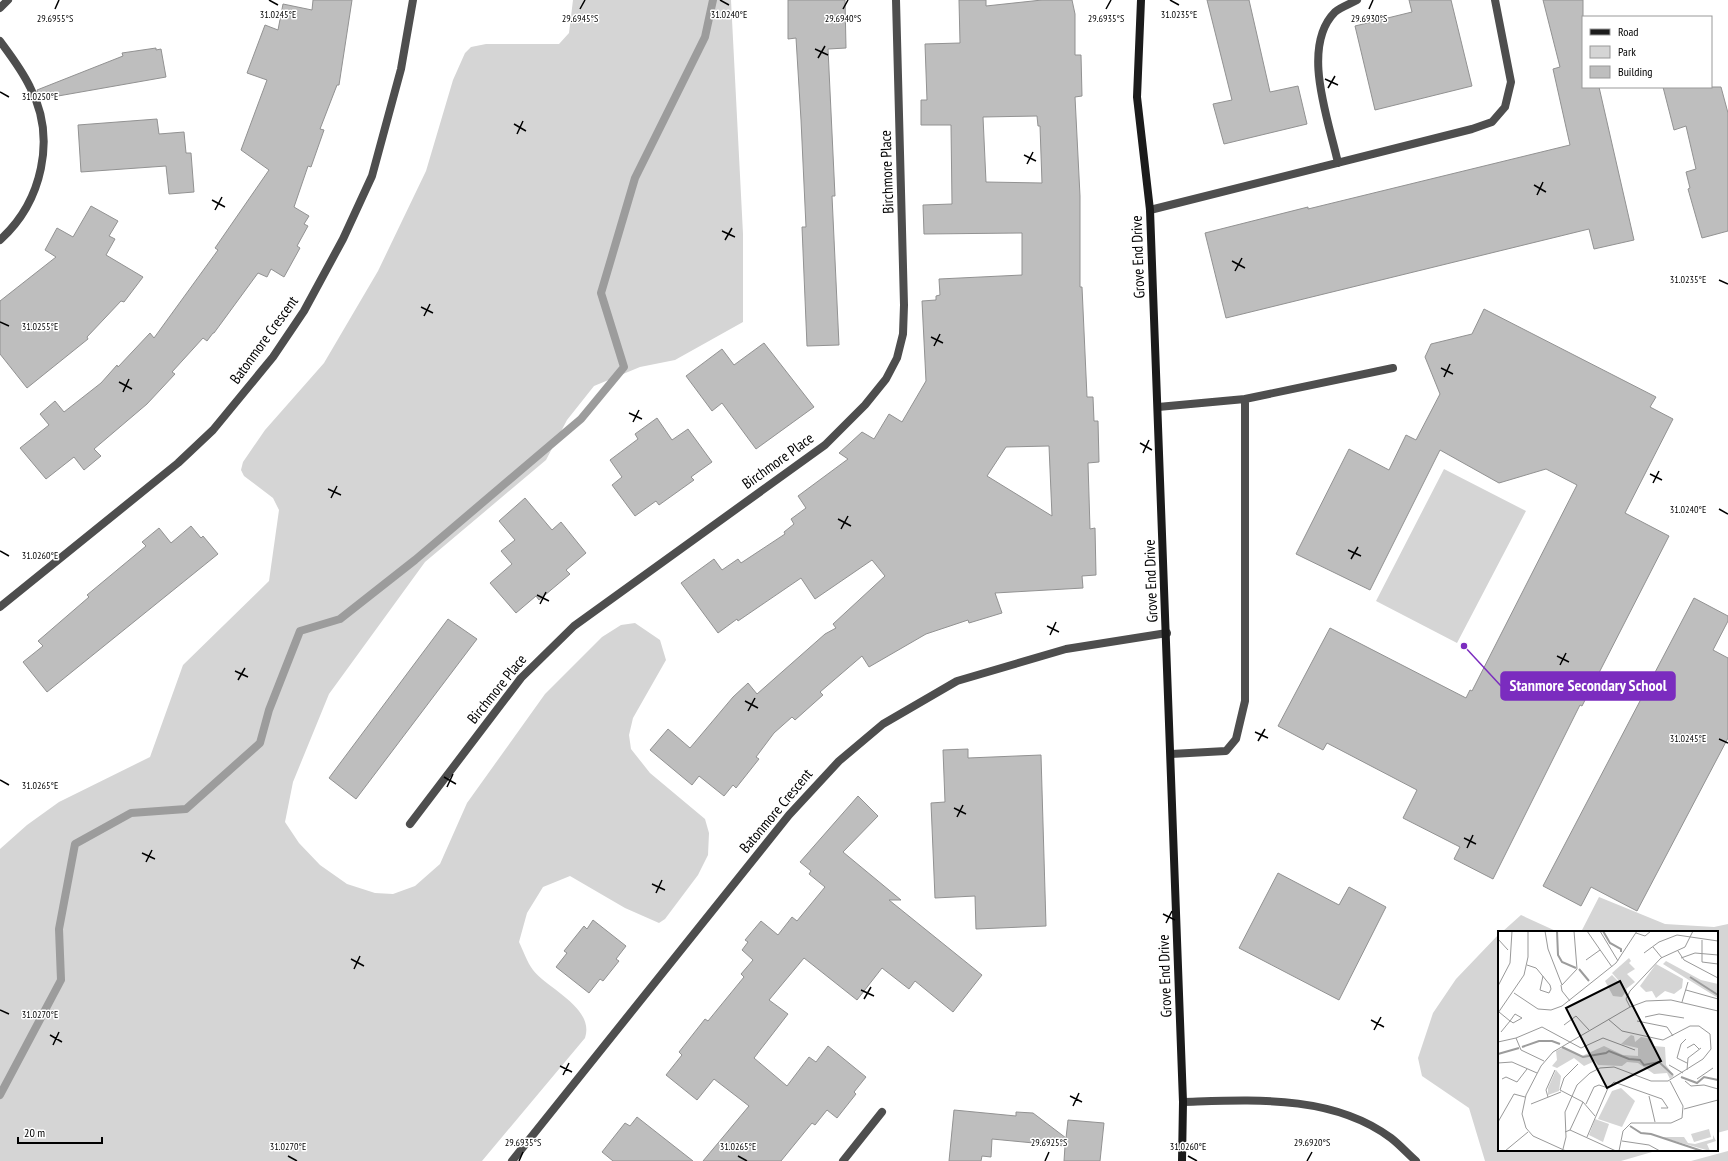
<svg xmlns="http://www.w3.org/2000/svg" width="1728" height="1161" viewBox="0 0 1728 1161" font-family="'PT Sans Narrow',sans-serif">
	<rect width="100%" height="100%" fill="#fff"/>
	<path fill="#d5d5d5" d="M 573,0 L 731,0 L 743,234 L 743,322 L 675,360 L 640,367 L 594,386 L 567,420 L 546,460 L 425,562 L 329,694 L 293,782 L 285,822 L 299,843 L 320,865 L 347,884 L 375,893 L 393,894 L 415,886 L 440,864 L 467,803 L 545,694 L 602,637 L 621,625 L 635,623 L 660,640 L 666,660 L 633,718 L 629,735 L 631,749 L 650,773 L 705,819 L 709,833 L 708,855 L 698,875 L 665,919 L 659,923 L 625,908 L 570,876 L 543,887 L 527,913 L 519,942 C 523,950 527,962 533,970 C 548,989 595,1008 585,1038 L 482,1161 L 0,1161 L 0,849 L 27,825 L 59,802 L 150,757 L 183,665 L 269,581 L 279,510 L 273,498 L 244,476 L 241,470 L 243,462 L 265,430 L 324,363 L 378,271 L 426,171 L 453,80 L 465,53 L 471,47 L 486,44 L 559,44 L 569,33 Z
		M 1444,469 L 1526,511 L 1457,643 L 1376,601 Z
		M 1599,897 L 1665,924 L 1714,927 L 1728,924 L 1728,1130 L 1717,1133 L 1717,932 L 1581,932 Z
		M 1521,915 L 1558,932 L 1502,932 Z
		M 1499,934 L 1499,1150 L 1659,1150 L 1621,1161 L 1485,1161 L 1469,1108 L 1422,1076 L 1418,1058 L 1433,1013 L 1456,979 Z
		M 1728,1151 L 1728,1161 L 1691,1161 Z"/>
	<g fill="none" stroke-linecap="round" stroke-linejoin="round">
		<path stroke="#9c9c9c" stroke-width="8" d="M 0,1095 L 61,980 L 59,929 L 75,844 L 131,813 L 186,809 L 260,743 L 269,710 L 300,631 L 340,619 L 415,560 L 581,419 L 624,367 L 601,293 L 635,178 L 705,37 L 713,0"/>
	</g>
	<path fill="#bebebe" stroke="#929292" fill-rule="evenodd" d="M 313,0 L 352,0 L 339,85 L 337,85 L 320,129 L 324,130 L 311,167 L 308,166 L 294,207 L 309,216 L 304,224 L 308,226 L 297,246 L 300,248 L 284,277 L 271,269 L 267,277 L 258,273 L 214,333 L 213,333 L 207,341 L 203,338 L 172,372 L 175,374 L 147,404 L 94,449 L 101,456 L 84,470 L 74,457 L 46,479 L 20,448 L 49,425 L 40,414 L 55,401 L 64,412 L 101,383 L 117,365 L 118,367 L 150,333 L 154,338 L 218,250 L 215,248 L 269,170 L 241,150 L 267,80 L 247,73 L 265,25 L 278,30 L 283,4 L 312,10 Z
		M 788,0 L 845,0 L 846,48 L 828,49 L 835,196 L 832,196 L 839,345 L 807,346 L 802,227 L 806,227 L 801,120 L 796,38 L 788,39 Z
		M 959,0 L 986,0 L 986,6 L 1042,0 L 1072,0 L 1075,14 L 1075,55 L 1081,55 L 1082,96 L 1075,97 L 1080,196 L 1080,287 L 1082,287 L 1087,397 L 1093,397 L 1094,421 L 1098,421 L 1099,462 L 1088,463 L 1090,529 L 1095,528 L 1096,575 L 1082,576 L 1083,588 L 995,593 L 1002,613 L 969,623 L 968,620 L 926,634 L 869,667 L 862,656 L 820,692 L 823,695 L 795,720 L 792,717 L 774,733 L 756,757 L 759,759 L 736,788 L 733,785 L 724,796 L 699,776 L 692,785 L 650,750 L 668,729 L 690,748 L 733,697 L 748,683 L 757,694 L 825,634 L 836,628 L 833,624 L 885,576 L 872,560 L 815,599 L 801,578 L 738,621 L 737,619 L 718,633 L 681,583 L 714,559 L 722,570 L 738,559 L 741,563 L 785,534 L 784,532 L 794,524 L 791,519 L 806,508 L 798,496 L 848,459 L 839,453 L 862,432 L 874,439 L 889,414 L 902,422 L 926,381 L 922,301 L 936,300 L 936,296 L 940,295 L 939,279 L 1022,275 L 1022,233 L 924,234 L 923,205 L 952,204 L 951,125 L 921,125 L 921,100 L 927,100 L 925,44 L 960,43 ZM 1037,116 L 1038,126 L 1040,126 L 1042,183 L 986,182 L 983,117 ZM 1049,446 L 1052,516 L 987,476 L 1006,447 Z
		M 1207,0 L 1249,0 L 1270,92 L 1298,86 L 1307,124 L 1224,144 L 1213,104 L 1232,100 Z
		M 1409,0 L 1451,0 L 1472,86 L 1375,110 L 1355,26 L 1412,12 Z
		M 1543,0 L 1583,0 L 1583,87 L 1599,87 L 1634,240 L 1594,249 L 1589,229 L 1226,318 L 1205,233 L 1308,207 L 1308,209 L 1570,145 L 1553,69 L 1560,67 Z
		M 156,48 L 156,50 L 161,49 L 166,77 L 41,99 L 37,90 L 123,56 L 122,53 Z
		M 1663,87 L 1721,87 L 1728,113 L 1728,231 L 1702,238 L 1688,189 L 1690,188 L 1686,172 L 1696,169 L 1686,126 L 1674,130 Z
		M 157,119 L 159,134 L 184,132 L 186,153 L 191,153 L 194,192 L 169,194 L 166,166 L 81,172 L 78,125 Z
		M 91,206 L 118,221 L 109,236 L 115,239 L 106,255 L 143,277 L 124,302 L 121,301 L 87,337 L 88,339 L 27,388 L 0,354 L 0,301 L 56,257 L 45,250 L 57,228 L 73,237 Z
		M 1484,309 L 1656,397 L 1650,407 L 1673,419 L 1625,513 L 1669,536 L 1582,706 L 1580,705 L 1493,879 L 1454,859 L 1460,847 L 1403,818 L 1417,790 L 1327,743 L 1323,750 L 1278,726 L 1330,628 L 1466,698 L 1470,690 L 1472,691 L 1577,485 L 1546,469 L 1499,483 L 1440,450 L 1370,590 L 1296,554 L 1349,449 L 1389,470 L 1406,435 L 1416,440 L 1440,394 L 1425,357 L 1431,344 L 1472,334 Z
		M 764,343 L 814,407 L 756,449 L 722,403 L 712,411 L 686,376 L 722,349 L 734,365 Z
		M 657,418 L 672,440 L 688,429 L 712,462 L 691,477 L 694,480 L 659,505 L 656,501 L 635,516 L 612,485 L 622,477 L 610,460 L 638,439 L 635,434 Z
		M 525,498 L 552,530 L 561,522 L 586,553 L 566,570 L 570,574 L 539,600 L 536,596 L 516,613 L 490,583 L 512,564 L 501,551 L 515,540 L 499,521 Z
		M 191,526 L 201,538 L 203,536 L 218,554 L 47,692 L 23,662 L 43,646 L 38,641 L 89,597 L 87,595 L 146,546 L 142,542 L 159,528 L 171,543 Z
		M 1694,598 L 1728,616 L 1728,621 L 1713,650 L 1728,658 L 1728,738 L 1637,911 L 1591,887 L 1581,906 L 1543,886 Z
		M 448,619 L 477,639 L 356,799 L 329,778 Z
		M 968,749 L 968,758 L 1041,755 L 1046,926 L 976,929 L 975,896 L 935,898 L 931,803 L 945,802 L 943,750 Z
		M 858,796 L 878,816 L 843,852 L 901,900 L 889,900 L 982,975 L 953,1012 L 915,981 L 909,989 L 882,968 L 857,1000 L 804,958 L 769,1000 L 788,1014 L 754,1058 L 787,1086 L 809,1057 L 816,1062 L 828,1046 L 866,1077 L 854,1092 L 856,1094 L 837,1118 L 827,1110 L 815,1125 L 812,1123 L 781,1161 L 703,1161 L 749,1106 L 714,1079 L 697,1100 L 666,1075 L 682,1055 L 679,1052 L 705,1019 L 708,1021 L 744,977 L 741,974 L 753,960 L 742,950 L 748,942 L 745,940 L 761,921 L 778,935 L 792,917 L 797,921 L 825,887 L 809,874 L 811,871 L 800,862 Z
		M 1278,873 L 1339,905 L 1349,887 L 1386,907 L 1339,1000 L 1239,948 Z
		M 593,920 L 626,946 L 616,959 L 619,961 L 603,981 L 600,979 L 589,993 L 556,967 L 567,953 L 564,951 L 584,926 L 587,929 Z
		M 954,1110 L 1016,1116 L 1016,1112 L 1033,1113 L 1066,1138 L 1068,1120 L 1104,1123 L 1100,1161 L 1064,1161 L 1065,1146 L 992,1139 L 991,1157 L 982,1156 L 981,1161 L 949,1161 Z
		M 637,1117 L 693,1161 L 613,1161 L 602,1152 L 625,1123 L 630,1126 Z"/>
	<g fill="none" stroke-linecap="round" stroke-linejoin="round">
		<path stroke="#4e4e4e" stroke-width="8" d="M 1245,399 L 1393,368
			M 1158,407 L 1245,399 L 1245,701 L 1236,739 L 1226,751 L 1171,754"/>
		<path stroke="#4e4e4e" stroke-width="8" d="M 0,8 L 8,0
			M 0,41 C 11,56 22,70 30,87 C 57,138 42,202 0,240
			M 1338,163 C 1329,121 1300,47 1335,12 C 1341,7 1350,4 1357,0
			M 1150,210 L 1472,129 L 1492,122 L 1505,107 L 1511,82 L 1495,0
			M 0,607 L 178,463 L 213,430 L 273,357 L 304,311 L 343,239 L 372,176 L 401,69 L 413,0
			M 410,824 L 521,678 L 574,626 L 825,445 L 865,405 L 886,379 L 897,358 L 903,334 L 904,305 L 896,0
			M 1183,1102 C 1252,1100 1332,1094 1391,1138 C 1400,1145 1408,1154 1416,1161
			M 512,1161 L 789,815 L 839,761 L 883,724 L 957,681 L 1066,649 L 1167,633
			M 843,1161 L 882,1112"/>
		<path stroke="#1b1b1b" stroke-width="8" d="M 1141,0 L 1137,97 L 1150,210 L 1183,1102 L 1182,1161"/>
	</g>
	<path fill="none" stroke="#000" stroke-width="1.5" d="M 269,0 L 278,5M 720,0 L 729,5M 1170,0 L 1179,5M 55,9 L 59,0M 580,9 L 585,0M 843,9 L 848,0M 1106,9 L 1111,0M 1369,9 L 1373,0M 815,49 L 828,55M 818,58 L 825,46M 1325,79 L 1338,85M 1328,88 L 1335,76M 0,92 L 9,97M 514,124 L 526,131M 517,134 L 523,121M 1024,155 L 1036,161M 1027,164 L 1033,152M 1534,185 L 1546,192M 1537,195 L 1543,182M 212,200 L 225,207M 215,210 L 222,197M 722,231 L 735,237M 725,240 L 732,228M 1232,261 L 1245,268M 1235,271 L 1242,258M 1719,280 L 1728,284M 421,307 L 433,313M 424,316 L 430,304M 0,322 L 9,326M 931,337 L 943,343M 934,346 L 940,334M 1441,368 L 1453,374M 1444,377 L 1450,364M 119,382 L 132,389M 123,392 L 129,379M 629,413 L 642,419M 633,422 L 639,410M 1140,443 L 1152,450M 1143,453 L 1149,440M 1650,474 L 1662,480M 1653,483 L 1659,471M 328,489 L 341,495M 331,498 L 337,486M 1719,509 L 1728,514M 838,519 L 851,526M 841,529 L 848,516M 1348,550 L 1361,556M 0,551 L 9,556M 1351,559 L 1358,547M 537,595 L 549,601M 540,604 L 546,592M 1047,626 L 1059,632M 1050,635 L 1056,622M 1557,656 L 1569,662M 1560,665 L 1566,653M 235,671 L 248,677M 238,680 L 245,668M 745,701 L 758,708M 748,711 L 755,698M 1255,732 L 1268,738M 1719,739 L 1728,743M 1258,741 L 1265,729M 444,777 L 456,784M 0,780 L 9,785M 447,787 L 453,774M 954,808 L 966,814M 957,817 L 963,805M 1464,838 L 1476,844M 1467,848 L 1473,835M 142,853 L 155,859M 146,862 L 152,850M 652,884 L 665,890M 656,893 L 662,880M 1163,914 L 1175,920M 1166,923 L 1172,911M 351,959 L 364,966M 354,969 L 360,956M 861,990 L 874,996M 864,999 L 871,987M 0,1010 L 9,1014M 1371,1020 L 1384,1027M 1374,1030 L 1381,1017M 50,1035 L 62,1042M 53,1045 L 59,1032M 560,1066 L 572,1072M 563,1075 L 569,1063M 1070,1096 L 1082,1102M 1073,1106 L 1079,1093M 288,1156 L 297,1161M 738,1156 L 747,1161M 1188,1156 L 1197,1161M 519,1161 L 523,1152M 1045,1161 L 1049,1152M 1307,1161 L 1312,1152"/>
	<g text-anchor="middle" stroke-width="3" stroke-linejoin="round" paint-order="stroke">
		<g font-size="15" fill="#000" stroke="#fff">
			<text transform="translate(887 172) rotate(-92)" y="5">Birchmore Place</text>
			<text transform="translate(1138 257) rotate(-92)" y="5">Grove End Drive</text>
			<text transform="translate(264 340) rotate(-54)" y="5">Batonmore Crescent</text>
			<text transform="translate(778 461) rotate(-36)" y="5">Birchmore Place</text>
			<text transform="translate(1151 581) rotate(-92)" y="5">Grove End Drive</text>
			<text transform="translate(497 689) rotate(-51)" y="5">Birchmore Place</text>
			<text transform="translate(776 811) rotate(-50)" y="5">Batonmore Crescent</text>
			<text transform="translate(1165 976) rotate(-92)" y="5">Grove End Drive</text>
		</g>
	</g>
	<g transform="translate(1498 931)">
		<rect width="220" height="220" fill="#fff"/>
		<path d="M 131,27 L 133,30 L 131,32 L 137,38 L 129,43 L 137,51 L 128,58 L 114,42 ZM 168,30 L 203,49 L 220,53 L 220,67 L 165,33 ZM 158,33 L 185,48 L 184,57 L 176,63 L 167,60 L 158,67 L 154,60 L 148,61 L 142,55 ZM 114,44 L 129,59 L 124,66 L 115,65 L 107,50 ZM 133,104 L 136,105 L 137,111 L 143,106 L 154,108 L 156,115 L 167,116 L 168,134 L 176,145 L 172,148 L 169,142 L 156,143 L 140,132 L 129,131 L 124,135 L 100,134 L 97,130 L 86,135 L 76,127 L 59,137 L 54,135 L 59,129 L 58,120 L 66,116 L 84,125 L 106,115 L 125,124 L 140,125 L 140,117 L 123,113 ZM 58,139 L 63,145 L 61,160 L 50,164 L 50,157 ZM 123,157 L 137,170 L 124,196 L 100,188 L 114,160 ZM 97,188 L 111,193 L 105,211 L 91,204 ZM 211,198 L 213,206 L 196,211 L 193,203 ZM 215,204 L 218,210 L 209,213 L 212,220 L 162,206 L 186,206 L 190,212 L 197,213 L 215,208 Z" fill="#d5d5d5"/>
		<path fill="none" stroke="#9c9c9c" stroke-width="2" d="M 59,0 L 60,24 L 64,31 L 78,37M 105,0 L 112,12 L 123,18 L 123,21M 81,38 L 91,50M 192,46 L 220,64M 24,116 L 41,110 L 54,110 L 62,113M 64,116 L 85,126 L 108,122 L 111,120 L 131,128 L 142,129 L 146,134 L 161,131 L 175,144M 0,123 L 21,117M 183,146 L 199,152 L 206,146 L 220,149M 132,195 L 143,202 L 153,203 L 204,220"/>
		<path fill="none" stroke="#999" stroke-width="1" d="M 47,0 L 50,18 L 64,54 L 79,38 L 76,0M 89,0 L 114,36M 102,0 L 120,30M 138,2 L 147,5 L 153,0M 0,8 L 10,19M 204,9 L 204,31 L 220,33M 155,16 L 164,27M 180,20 L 186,29 L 220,47M 146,22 L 161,11 L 179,4 L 220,10M 183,27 L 197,22 L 220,24M 88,29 L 102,19M 29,34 L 38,37 L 39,38 L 52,54 L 53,58 L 51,62 L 42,59 L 45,45M 63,54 L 64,60 L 72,70M 0,55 L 12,32 L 14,0M 188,59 L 220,68M 16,62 L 40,78 L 53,79 L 64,75 L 118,32 L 139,0M 184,71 L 190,51M 132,76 L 128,68 L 132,60 L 163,27 L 187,16 L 195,0M 1,81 L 12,90 L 14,91 L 15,92 L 24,87 L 17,83 L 12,90 L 3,101M 0,82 L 26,44 L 30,26 L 30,0M 147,86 L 161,83 L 186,87M 139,90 L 169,96 L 175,105M 66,94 L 78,85 L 91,99M 18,107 L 23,119 L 46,130M 188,108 L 183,113 L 179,127 L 189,132M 0,111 L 18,107 L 44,96 L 83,117 L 105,107 L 137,119M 189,117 L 196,113 L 201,118M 0,132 L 14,131 L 39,142M 80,133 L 66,147 L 62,159 L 85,171 L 97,185M 171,134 L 185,142M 189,139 L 190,127 L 203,117M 4,148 L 8,146 L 19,151 L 29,138M 199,148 L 215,137M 187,150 L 193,155 L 206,154 L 220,158M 151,165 L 157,191M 50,166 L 48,159 L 57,139M 33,173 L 63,161M 88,173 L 96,156 L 101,154 L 110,157M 186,178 L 220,169M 0,191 L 16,163 L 27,166M 72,199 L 85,171M 67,201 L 72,199 L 118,220M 89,206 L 110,157 L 116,151 L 164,168 L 170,177 L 163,177M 124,210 L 151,214 L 162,220M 65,218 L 68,206 L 67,181 L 79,154 L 92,142 L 102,137 L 116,136 L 153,150 L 170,150 L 205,128 L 213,118 L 212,103 L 201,95 L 192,95 L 165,109 L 124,100 L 110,88M 7,220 L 30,201M 68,220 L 35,205 L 28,197 L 24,183 L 28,164 L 43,135 L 55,121 L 132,76 L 148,70 L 173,69 L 220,80M 121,220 L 125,200 L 133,192 L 173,192 L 184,187 L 185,175 L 172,150"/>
		<path fill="#000" fill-opacity="0.15" stroke="#000" stroke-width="2" d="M 122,50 L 163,130 L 109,157 L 68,77 Z"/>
		<rect width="220" height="220" fill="none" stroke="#000" stroke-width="2"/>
	</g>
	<g font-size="10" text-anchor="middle" fill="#000" stroke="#fff" stroke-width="3" stroke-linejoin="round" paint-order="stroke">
		<text x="278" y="18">31.0245°E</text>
		<text x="729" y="18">31.0240°E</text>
		<text x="1179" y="18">31.0235°E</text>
		<text x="55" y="22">29.6955°S</text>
		<text x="580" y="22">29.6945°S</text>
		<text x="843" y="22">29.6940°S</text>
		<text x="1106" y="22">29.6935°S</text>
		<text x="1369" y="22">29.6930°S</text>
		<text x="40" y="100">31.0250°E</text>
		<text x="1688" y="283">31.0235°E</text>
		<text x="40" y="330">31.0255°E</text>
		<text x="1688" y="513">31.0240°E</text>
		<text x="40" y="559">31.0260°E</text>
		<text x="1688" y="742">31.0245°E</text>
		<text x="40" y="789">31.0265°E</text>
		<text x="40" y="1018">31.0270°E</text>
		<text x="523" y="1146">29.6935°S</text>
		<text x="1049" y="1146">29.6925°S</text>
		<text x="1312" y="1146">29.6920°S</text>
		<text x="288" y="1150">31.0270°E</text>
		<text x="738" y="1150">31.0265°E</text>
		<text x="1188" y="1150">31.0260°E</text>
	</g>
	<path fill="none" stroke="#7b2cbf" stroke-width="1.5" d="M1464 646L1501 686"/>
	<circle fill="#7b2cbf" stroke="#fff" stroke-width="1.5" cx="1464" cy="646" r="4"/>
	<rect fill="#7b2cbf" stroke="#7b2cbf" stroke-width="1.5" x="1501" y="672" width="174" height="28" rx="4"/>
	<g font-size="16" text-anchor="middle" font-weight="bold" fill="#fff">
		<text x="1588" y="691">Stanmore Secondary School</text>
	</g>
	<rect x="1582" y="16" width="130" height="72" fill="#ffffff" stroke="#999999"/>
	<rect x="1590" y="29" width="20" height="6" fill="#1b1b1b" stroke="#999999"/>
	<text x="1618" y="36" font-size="12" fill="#000000">Road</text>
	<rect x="1590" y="46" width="20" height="12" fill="#d5d5d5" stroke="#999999"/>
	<text x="1618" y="56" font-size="12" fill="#000000">Park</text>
	<rect x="1590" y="66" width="20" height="12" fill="#bebebe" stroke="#999999"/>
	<text x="1618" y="76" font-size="12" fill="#000000">Building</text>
	<path d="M18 1137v6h84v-6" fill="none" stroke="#000000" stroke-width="2"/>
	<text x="24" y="1137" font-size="12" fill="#000000" stroke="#ffffff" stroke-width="3" paint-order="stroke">20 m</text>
</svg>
